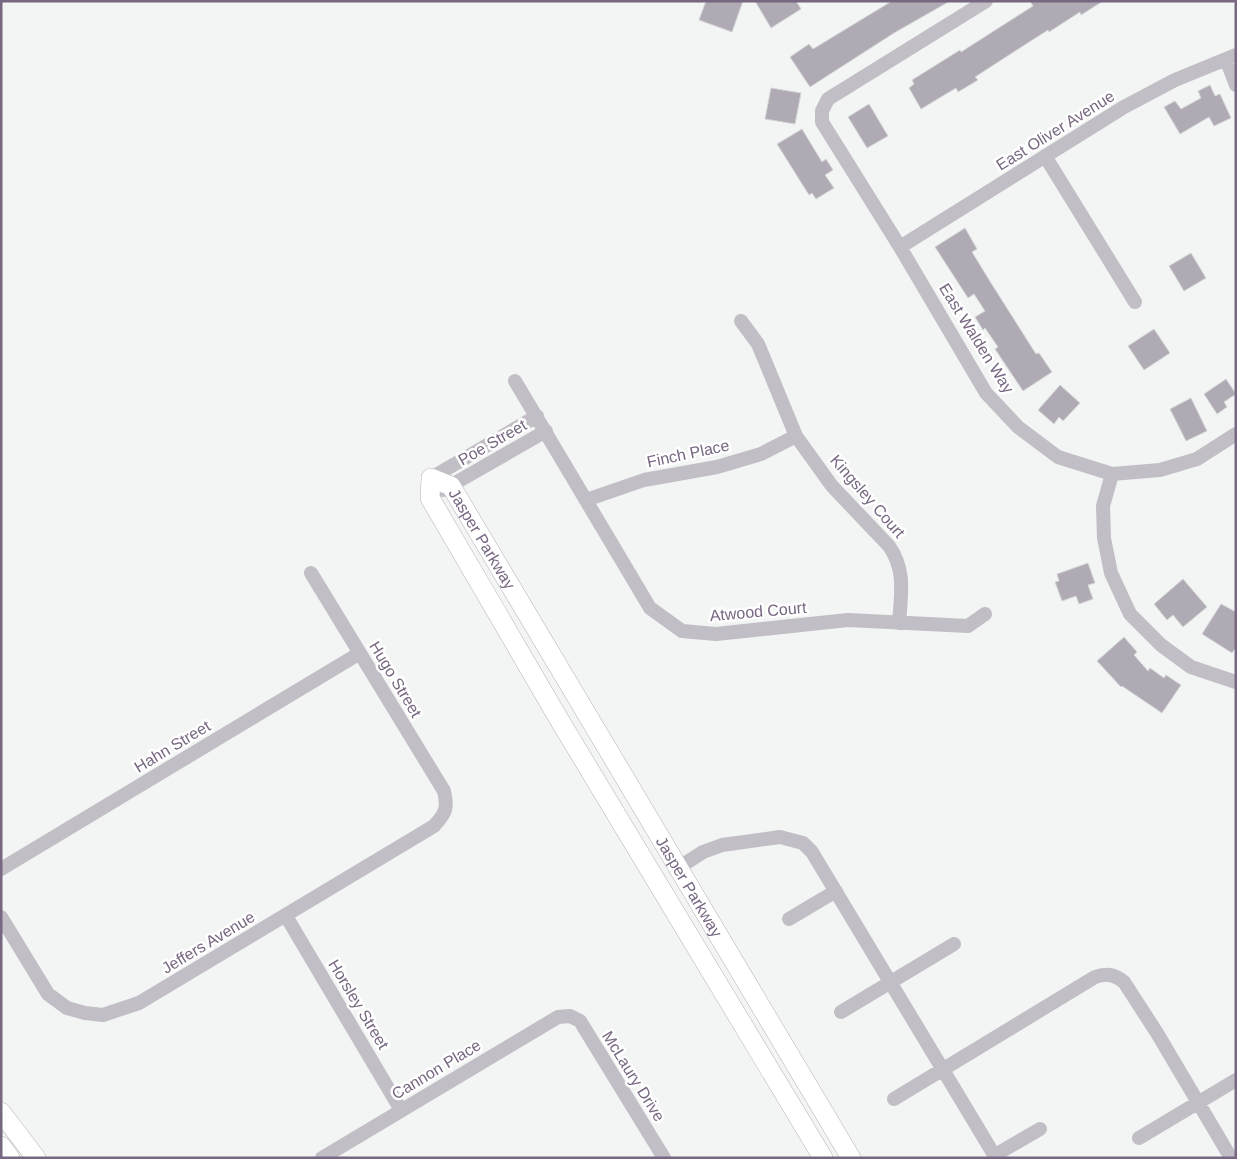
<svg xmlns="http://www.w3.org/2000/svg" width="1237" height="1159" viewBox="0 0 1237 1159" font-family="Helvetica,sans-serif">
	<rect width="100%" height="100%" fill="#f2f5f3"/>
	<path fill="#b0aab5" stroke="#d4d6d5" d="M 706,1 L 743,1 L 732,32 L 699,20 Z
		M 755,1 L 796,1 L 801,9 L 771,28 Z
		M 892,1 L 950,1 L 894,33 L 810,87 L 790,57 L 809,44 L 813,49 Z
		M 1030,1 L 1103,1 L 1081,15 L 1080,12 L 1049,32 L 1048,30 L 1012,53 L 975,77 L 978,80 L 958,92 L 956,88 L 921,109 L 909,88 L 914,84 L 912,80 L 960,50 L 961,52 L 1033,6 Z
		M 1210,85 L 1215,96 L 1220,94 L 1231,118 L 1214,126 L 1209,117 L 1180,134 L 1164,107 L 1175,101 L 1181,109 L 1201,98 L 1198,91 Z
		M 771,88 L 801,93 L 795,124 L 765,119 Z
		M 869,104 L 888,136 L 867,148 L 848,117 Z
		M 802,129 L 822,162 L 826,159 L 833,170 L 825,175 L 834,188 L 816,199 L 812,193 L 809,195 L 777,144 Z
		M 965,228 L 977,249 L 972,252 L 991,283 L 1036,354 L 1039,353 L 1052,372 L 1023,391 L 995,349 L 998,347 L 985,328 L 983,330 L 975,317 L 985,311 L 974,294 L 968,298 L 935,247 Z
		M 1191,253 L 1206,278 L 1184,291 L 1169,266 Z
		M 1154,329 L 1170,353 L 1144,370 L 1128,346 Z
		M 1226,379 L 1236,394 L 1224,402 L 1227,407 L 1217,414 L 1204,394 Z
		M 1060,385 L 1080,403 L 1063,421 L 1059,417 L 1054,424 L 1038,410 Z
		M 1191,398 L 1207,431 L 1186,441 L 1170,409 Z
		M 1088,563 L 1095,583 L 1088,585 L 1093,599 L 1079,604 L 1076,596 L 1062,601 L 1055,582 L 1059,581 L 1057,574 Z
		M 1183,579 L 1207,607 L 1183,627 L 1173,615 L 1167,620 L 1154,604 Z
		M 1221,604 L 1236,612 L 1236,647 L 1232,653 L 1202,634 Z
		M 1124,637 L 1137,652 L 1134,655 L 1148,671 L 1150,668 L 1164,678 L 1166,675 L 1181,685 L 1162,713 L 1122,686 L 1121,687 L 1097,661 Z"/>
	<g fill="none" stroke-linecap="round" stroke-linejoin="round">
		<defs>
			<g id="secondary">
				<path d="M 1,1112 L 36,1158"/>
				<path d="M 1,1146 L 10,1158"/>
				<path id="s1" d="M 823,1158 L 560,721 L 430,498 L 431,478 L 451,486 L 851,1158"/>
			</g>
		</defs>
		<use href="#secondary" stroke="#b8b3bb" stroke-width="20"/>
		<path stroke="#c2bec5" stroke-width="14" d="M 986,1 L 828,99 L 822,111 L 822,122 L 900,247 L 986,393 L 1018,427 L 1058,457 L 1112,474 L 1160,470 L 1197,459 L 1236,434
			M 1226,59 L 1236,85
			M 1045,156 L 1135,302
			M 900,247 L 1124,107 L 1175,80 L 1236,55
			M 741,321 L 758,344 L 796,436 L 832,486 L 889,546 C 906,570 901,594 899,623
			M 515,381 L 650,608 L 682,631 L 716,634 L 848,620 L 968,626 L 985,614
			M 1112,474 L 1103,506 L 1104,538 L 1111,573 L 1130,614 L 1161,645 L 1191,667 L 1236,682
			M 431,478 L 537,416
			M 443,490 L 546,431
			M 586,500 L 644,480 L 717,467 L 761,454 L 796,436
			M 678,868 L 703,852 L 722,845 L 780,837 L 803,843 L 812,852 L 996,1158
			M 1,869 L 360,653
			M 286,916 L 401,1110
			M 1,917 L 48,994 L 67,1008 L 85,1013 L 103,1015 L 139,1003 L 434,826 C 446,813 448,808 444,791 L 311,573
			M 789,919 L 836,891
			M 841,1012 L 954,944
			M 894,1099 L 1095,977 C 1106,973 1114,974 1124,982 L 1157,1033 L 1231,1158
			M 1139,1138 L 1236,1080
			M 995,1155 L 1040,1129
			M 322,1158 L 558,1017 L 570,1016 L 580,1021 L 664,1158"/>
		<use href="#secondary" stroke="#fff" stroke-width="19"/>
	</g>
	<g text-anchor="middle" stroke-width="5" stroke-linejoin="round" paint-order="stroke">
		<g font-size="16" fill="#776780" stroke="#fff">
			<text transform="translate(1055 130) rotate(-32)" y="6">East Oliver Avenue</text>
			<text transform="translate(977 338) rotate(58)" y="6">East Walden Way</text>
			<text transform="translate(492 442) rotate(-30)" y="6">Poe Street</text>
			<text transform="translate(688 453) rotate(-12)" y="6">Finch Place</text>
			<text transform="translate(868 496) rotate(49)" y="6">Kingsley Court</text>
			<text dy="6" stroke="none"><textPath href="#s1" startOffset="871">Jasper Parkway</textPath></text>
			<text transform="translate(758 611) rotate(-5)" y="6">Atwood Court</text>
			<text transform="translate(396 679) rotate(59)" y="6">Hugo Street</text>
			<text transform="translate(172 746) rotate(-31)" y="6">Hahn Street</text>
			<text dy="6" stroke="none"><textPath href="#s1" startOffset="1276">Jasper Parkway</textPath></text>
			<text transform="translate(208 942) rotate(-31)" y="6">Jeffers Avenue</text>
			<text transform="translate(359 1004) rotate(59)" y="6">Horsley Street</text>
			<text transform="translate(436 1069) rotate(-31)" y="6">Cannon Place</text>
			<text transform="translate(634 1076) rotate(58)" y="6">McLaury Drive</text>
		</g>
	</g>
	<rect width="1237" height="1159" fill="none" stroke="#776780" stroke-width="5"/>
</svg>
